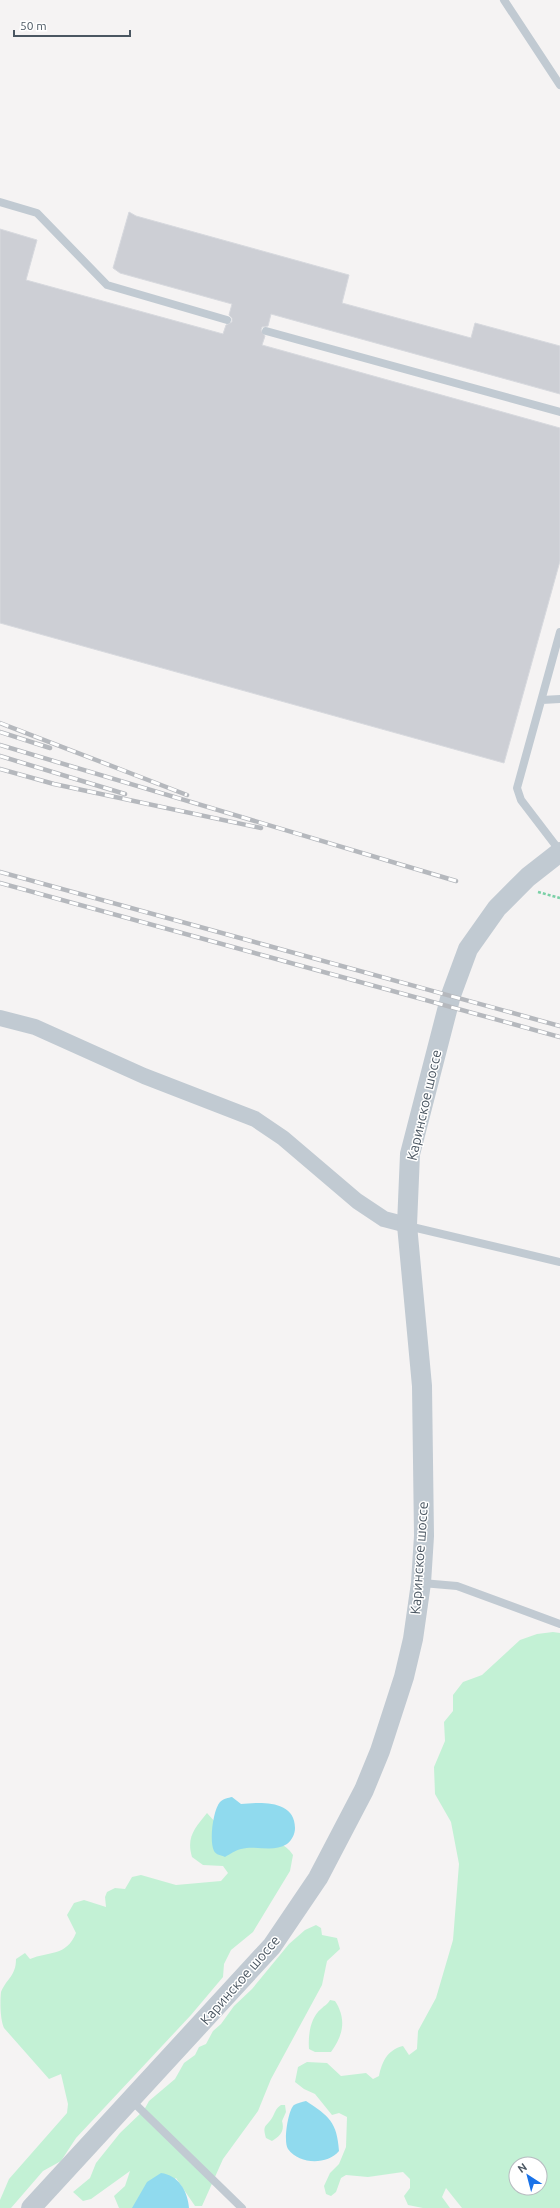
<svg xmlns="http://www.w3.org/2000/svg" width="560" height="2208" viewBox="0 0 560 2208" font-family="Ubuntu,sans-serif">
	<rect width="100%" height="100%" fill="#f5f3f3"/>
	<path fill="#c3f1d5" fill-rule="evenodd" d="M 553,1632 L 560,1633 L 560,2208 L 462,2208 L 446,2188 L 442,2197 L 450,2208 L 423,2208 L 408,2205 L 404,2196 L 410,2188 L 410,2179 L 403,2172 L 368,2177 L 346,2175 L 341,2178 L 336,2192 L 331,2196 L 326,2194 L 324,2186 L 330,2173 L 339,2164 L 346,2147 L 347,2117 L 339,2113 L 332,2115 L 315,2094 L 304,2089 L 295,2082 L 298,2067 L 307,2062 L 327,2063 L 341,2076 L 366,2073 L 373,2079 L 379,2076 C 382,2062 387,2050 403,2046 L 409,2055 L 417,2049 L 418,2031 L 436,1998 L 453,1940 L 459,1864 L 451,1822 L 435,1794 L 434,1767 L 445,1741 L 444,1722 L 453,1711 L 453,1695 L 463,1682 L 482,1675 L 520,1640 L 537,1634 ZM 516,2164 L 540,2164 L 540,2188 L 516,2188 Z
		M 207,1813 C 210,1816 213,1820 216,1823 C 236,1835 279,1833 293,1855 L 290,1871 L 253,1932 L 231,1950 L 224,1964 L 223,1977 L 191,2015 L 76,2138 L 61,2161 L 43,2171 L 11,2208 L 0,2208 L 0,2200 L 9,2179 L 67,2113 L 68,2104 L 61,2074 L 49,2079 L 4,2028 C 0,2019 0,2001 1,1992 C 7,1978 16,1976 16,1959 L 25,1953 L 30,1959 C 49,1951 66,1957 76,1933 L 67,1915 L 74,1903 L 84,1900 L 106,1907 L 105,1897 L 107,1892 L 115,1888 L 125,1889 L 132,1877 L 141,1875 L 176,1885 L 221,1881 L 228,1873 L 223,1866 L 203,1865 L 192,1857 C 186,1837 195,1828 207,1813 Z
		M 316,1925 L 321,1928 L 322,1935 L 337,1938 L 340,1949 L 327,1961 L 322,1985 L 271,2079 L 258,2111 L 223,2159 L 202,2206 L 195,2206 L 176,2178 L 135,2208 L 119,2208 L 114,2196 L 125,2186 L 130,2171 L 91,2199 L 83,2201 L 73,2192 L 90,2178 L 96,2163 L 120,2133 L 144,2110 L 149,2101 L 175,2079 L 184,2063 L 195,2055 L 199,2047 L 206,2044 L 213,2031 L 221,2024 L 234,2006 L 252,1989 L 289,1944 L 305,1930 Z
		M 330,2000 L 335,2001 C 347,2019 343,2036 331,2052 L 315,2052 L 309,2049 C 308,2036 310,2018 321,2009 C 325,2005 327,2005 330,2000 Z
		M 281,2105 L 285,2105 L 286,2112 L 282,2121 C 285,2131 280,2136 272,2141 L 266,2138 C 262,2125 266,2127 272,2118 C 275,2113 275,2109 281,2105 Z"/>
	<path fill="#90daee" d="M 232,1797 L 241,1804 C 261,1802 295,1800 295,1828 C 295,1834 292,1840 287,1844 C 273,1853 257,1845 241,1849 C 236,1850 230,1854 225,1857 C 221,1855 216,1855 214,1851 C 209,1841 213,1810 220,1802 C 224,1798 228,1798 232,1797 Z
		M 306,2101 C 329,2116 337,2122 339,2151 C 327,2165 300,2165 288,2149 C 283,2142 288,2110 294,2105 C 297,2103 302,2102 306,2101 Z
		M 161,2173 C 178,2175 188,2191 189,2208 L 132,2208 L 147,2182 Z"/>
	<path fill="#cdcfd5" stroke="#d7d9de" d="M 129,212 L 136,216 L 349,275 L 342,303 L 471,338 L 475,323 L 560,346 L 560,394 L 271,314 L 268,326 L 262,327 L 261,330 L 265,336 L 262,345 L 560,428 L 560,561 L 504,763 L 0,623 L 0,229 L 37,240 L 26,280 L 223,334 L 226,325 L 232,322 L 232,318 L 229,315 L 232,304 L 120,273 L 113,268 Z"/>
	<g fill="none" stroke-linecap="round" stroke-linejoin="round">
		<path stroke="#7ad0a6" stroke-width="2.5" stroke-dasharray="3 2" stroke-linecap="butt" d="M 538,892 L 560,898"/>
		<path stroke="#c1cad2" stroke-width="8" d="M 504,0 L 560,85
			M 0,202 L 37,213 L 107,285 L 227,320
			M 266,331 L 560,412
			M 560,632 L 517,788 L 521,800 L 560,851
			M 542,700 L 560,699
			M 408,1226 L 560,1262
			M 422,1583 L 457,1586 L 560,1624
			M 131,2100 L 242,2208"/>
		<path stroke="#c1cad2" stroke-width="16" d="M 0,1018 L 35,1027 L 144,1076 L 255,1119 L 283,1138 L 357,1201 L 384,1219 L 407,1225"/>
		<path stroke="#c1cad2" stroke-width="20" d="M 31,2208 L 272,1946 L 318,1878 L 364,1790 L 380,1751 L 404,1677 L 413,1639 L 421,1583 L 424,1536 L 422,1386 L 407,1225 L 410,1154 L 451,995 L 468,949 L 497,908 L 528,877 L 560,852"/>
		<defs>
			<path id="rail" d="M 0,723 L 187,795
				M 0,732 L 50,748
				M 0,745 L 456,881
				M 0,756 L 125,794
				M 0,769 L 54,784 L 261,828
				M 0,872 L 560,1026
				M 0,883 L 560,1037"/>
		</defs>
		<use href="#rail" stroke="#b5b8bd" stroke-width="4.5"/>
		<use href="#rail" stroke="#fff" stroke-width="3" stroke-dasharray="9" stroke-linecap="butt"/>
	</g>
	<g text-anchor="middle" stroke-width="3" stroke-linejoin="round" paint-order="stroke">
		<g font-size="14" fill="#4a5661" stroke="#fff">
			<text transform="translate(424 1105) rotate(-77)" y="5">Каринское шоссе</text>
			<text transform="translate(419 1558) rotate(-86)" y="5">Каринское шоссе</text>
			<text transform="translate(240 1980) rotate(-49)" y="5">Каринское шоссе</text>
		</g>
	</g>
	<g transform="translate(528 2176) rotate(324)"><circle r="19" fill="#ffffff" stroke="#b7bbc0"/>
	<path d="M0-3L7 15L0 10L-7 15Z" fill="#1a73e8"/>
	<text y="-6" font-size="11" font-weight="bold" text-anchor="middle" fill="#4a5661">N</text>
	</g>
	<path d="M14 30v6h116v-6" fill="none" stroke="#4a5661" stroke-width="2"/>
	<text x="20" y="30" font-size="12" fill="#4a5661" stroke="#ffffff" stroke-width="3" paint-order="stroke">50 m</text>
</svg>
